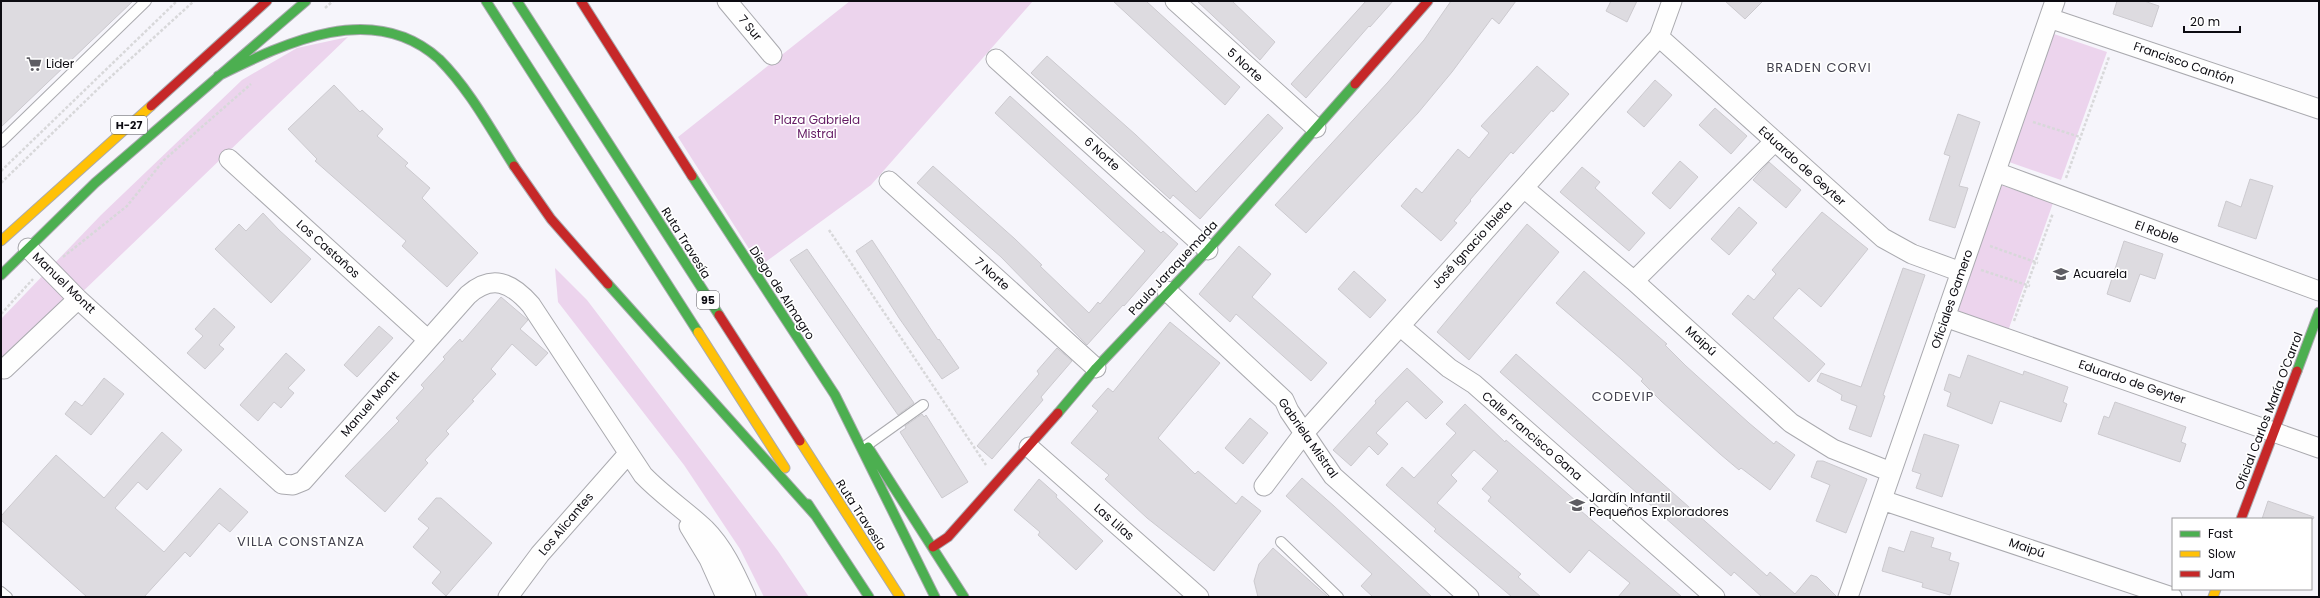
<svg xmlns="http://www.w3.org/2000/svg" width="2320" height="598" viewBox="0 0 2320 598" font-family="Poppins,sans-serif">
	<rect width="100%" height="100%" fill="#f6f5fb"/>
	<path fill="#ecd4ed" d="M 850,1 L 1033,1 L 871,185 L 760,266 L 678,137 Z
		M 2054,34 L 2107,52 L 2061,180 L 2009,162 Z
		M 348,37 L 1,370 L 1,319 L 101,215 L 242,80 L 297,48 Z
		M 2001,185 L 2053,203 L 2008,331 L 1956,313 Z
		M 555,268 L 587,300 L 778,551 L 809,597 L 764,597 L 740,549 L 684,465 L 558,302 Z"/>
	<path fill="#dddbe0" stroke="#cccacf" d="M 1,1 L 133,1 L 1,127 Z
		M 1113,1 L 1146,1 L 1240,87 L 1225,105 Z
		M 1197,1 L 1232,1 L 1275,42 L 1260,60 Z
		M 1366,1 L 1393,1 L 1370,27 L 1369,26 L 1306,98 L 1291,84 Z
		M 1451,1 L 1516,1 L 1499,24 L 1492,18 L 1452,72 L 1418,113 L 1306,233 L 1275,205 L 1388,82 L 1424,40 Z
		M 1611,1 L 1637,1 L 1627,22 L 1606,11 Z
		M 1725,1 L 1763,1 L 1745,19 Z
		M 2117,1 L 2144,1 L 2159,6 L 2152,27 L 2113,14 Z
		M 1047,56 L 1136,135 L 1196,192 L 1268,114 L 1283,128 L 1200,219 L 1173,195 L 1170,199 L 1031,73 Z
		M 1537,66 L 1569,94 L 1553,112 L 1552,110 L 1513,154 L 1511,152 L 1470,200 L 1471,201 L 1454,221 L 1457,223 L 1441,241 L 1401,206 L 1416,188 L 1422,193 L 1458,149 L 1469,158 L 1489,133 L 1481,126 Z
		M 1655,80 L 1672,95 L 1644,127 L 1627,112 Z
		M 334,85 L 360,112 L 362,110 L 383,129 L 377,136 L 408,163 L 405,166 L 430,188 L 422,198 L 478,253 L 447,287 L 402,246 L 406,241 L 315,161 L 317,159 L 288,129 Z
		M 1010,96 L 1161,233 L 1163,231 L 1178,244 L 1124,306 L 1123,305 L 1087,345 L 1001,257 L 917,183 L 933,166 L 1015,239 L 1042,265 L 1040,266 L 1089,313 L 1098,302 L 1100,304 L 1145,251 L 995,113 Z
		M 1715,108 L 1747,136 L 1731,154 L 1699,125 Z
		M 1958,114 L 1980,122 L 1959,186 L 1968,188 L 1955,228 L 1929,220 L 1950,156 L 1944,154 Z
		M 1680,161 L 1698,177 L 1670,209 L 1652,193 Z
		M 1769,162 L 1801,190 L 1786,208 L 1753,180 Z
		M 1582,167 L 1600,182 L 1595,188 L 1645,233 L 1629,251 L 1560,192 Z
		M 2250,179 L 2273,186 L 2256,239 L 2218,226 L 2226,201 L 2241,207 Z
		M 1739,207 L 1757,223 L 1729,255 L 1711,239 Z
		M 1822,212 L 1868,249 L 1821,307 L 1799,288 L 1773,318 L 1825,364 L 1809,382 L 1732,314 L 1748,295 L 1754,300 L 1776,274 L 1772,270 Z
		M 263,213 L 279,230 L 311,259 L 271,303 L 215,249 L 239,224 L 246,231 Z
		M 1527,224 L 1559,252 L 1469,360 L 1437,332 Z
		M 872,240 L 938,340 L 939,339 L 959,368 L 942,379 L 899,318 L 856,251 Z
		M 2124,241 L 2163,254 L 2155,279 L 2140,274 L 2130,302 L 2107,294 Z
		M 1239,246 L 1271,274 L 1252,297 L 1327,363 L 1311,381 L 1236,314 L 1230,322 L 1199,294 Z
		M 807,249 L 914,403 L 898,415 L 790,260 Z
		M 1903,268 L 1925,275 L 1883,395 L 1885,396 L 1871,437 L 1849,429 L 1857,406 L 1841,400 L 1842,395 L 1817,381 L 1821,373 L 1861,387 Z
		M 1354,271 L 1386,300 L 1370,318 L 1338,289 Z
		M 1584,271 L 1667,344 L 1665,345 L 1686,366 L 1749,423 L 1774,444 L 1776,441 L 1795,455 L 1770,490 L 1741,468 L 1739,470 L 1720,454 L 1661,401 L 1641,381 L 1643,379 L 1621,359 L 1556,303 Z
		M 501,297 L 528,320 L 520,329 L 548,353 L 536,366 L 512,344 L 491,369 L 496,374 L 472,400 L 474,401 L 446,431 L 449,434 L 425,460 L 428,463 L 385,512 L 345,476 L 399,421 L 396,418 L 424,388 L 421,385 L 445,359 L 443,357 L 460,339 L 462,342 Z
		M 214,308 L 235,327 L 219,345 L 224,349 L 205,369 L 187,353 L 203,336 L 195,329 Z
		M 1170,322 L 1220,363 L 1158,438 L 1195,474 L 1198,471 L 1236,504 L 1242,496 L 1261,511 L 1214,571 L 1147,518 L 1105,479 L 1109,475 L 1071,443 L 1098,411 L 1092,406 L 1108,388 L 1113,392 Z
		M 379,326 L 393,338 L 357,377 L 344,365 Z
		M 1057,348 L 1072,361 L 1041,397 L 1043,400 L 992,459 L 977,446 L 1039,374 L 1037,371 Z
		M 286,353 L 305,370 L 288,388 L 294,393 L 281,408 L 274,402 L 258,421 L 240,405 Z
		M 1516,354 L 1767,576 L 1770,572 L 1795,594 L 1811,575 L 1817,577 L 1837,597 L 1762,597 L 1734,572 L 1731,576 L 1500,372 Z
		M 1968,355 L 2023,375 L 2024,371 L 2068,387 L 2063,402 L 2067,404 L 2061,422 L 2000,401 L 1992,424 L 1947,406 L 1951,393 L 1944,390 L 1949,374 L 1960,378 Z
		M 1407,368 L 1443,402 L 1426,419 L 1407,401 L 1376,433 L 1388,444 L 1378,455 L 1369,446 L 1351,466 L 1333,450 L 1376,403 L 1375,401 Z
		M 104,378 L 124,394 L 91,435 L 65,414 L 75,401 L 82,406 Z
		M 2115,402 L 2186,427 L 2181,442 L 2186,444 L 2180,462 L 2098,434 L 2104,416 L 2109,418 Z
		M 1465,404 L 1505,442 L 1506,440 L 1584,508 L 1581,511 L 1682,597 L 1618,597 L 1630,583 L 1589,550 L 1570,573 L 1488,501 L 1491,497 L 1482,489 L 1498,471 L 1474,450 L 1451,475 L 1457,481 L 1437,503 L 1521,574 L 1518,577 L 1541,597 L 1512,597 L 1434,531 L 1436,529 L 1386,485 L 1402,467 L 1414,478 L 1456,433 L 1446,424 Z
		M 922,414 L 924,417 L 926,415 L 968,482 L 942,498 L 900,432 L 906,428 L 905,426 Z
		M 1250,418 L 1268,433 L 1243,464 L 1225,448 Z
		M 162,432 L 182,450 L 147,490 L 138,482 L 115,508 L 164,552 L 220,488 L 248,512 L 230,532 L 219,523 L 190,557 L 185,552 L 144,597 L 87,597 L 1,520 L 1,516 L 56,455 L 104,498 Z
		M 1924,434 L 1959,445 L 1942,497 L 1916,488 L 1921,474 L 1912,471 Z
		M 1817,461 L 1823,461 L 1867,479 L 1846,533 L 1816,521 L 1830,485 L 1811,477 Z
		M 1302,478 L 1334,506 L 1432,597 L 1373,597 L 1361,586 L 1372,574 L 1286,496 Z
		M 1039,479 L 1057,495 L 1056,497 L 1103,541 L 1076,570 L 1038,535 L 1040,532 L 1014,510 Z
		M 436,498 L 441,498 L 492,543 L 446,596 L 432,583 L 441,572 L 413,547 L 429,528 L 418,519 Z
		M 2268,501 L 2314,517 L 2313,519 L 2262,519 Z
		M 1911,531 L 1934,538 L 1931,547 L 1951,553 L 1949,560 L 1959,563 L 1950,595 L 1922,587 L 1923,583 L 1882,571 L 1889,547 L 1904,552 Z
		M 1273,548 L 1328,597 L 1258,597 L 1254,581 L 1259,564 Z"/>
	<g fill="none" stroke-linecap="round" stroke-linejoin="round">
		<defs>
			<path id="lane" d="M 1,142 L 146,1
				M 867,445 L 923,405
				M 1281,542 L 1338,597
				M 1,592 L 7,597"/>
			<path id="street" d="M 727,1 L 772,55
				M 1175,1 L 1316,128
				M 2049,18 L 2319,109
				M 1659,37 L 1883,238 L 1912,254 L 1961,272
				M 996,59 L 1208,250
				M 229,159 L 427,339
				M 1996,172 L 2319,291
				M 889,181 L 1096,368
				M 1524,188 L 1634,281 L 1791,423 L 1833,449 L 1891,472
				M 28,248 L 78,299 L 282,484 L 293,485 L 303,481 L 468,295 C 492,274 511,282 531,305 L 643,475 C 662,495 685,510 705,529 C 724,548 735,573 746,597
				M 1634,281 L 1775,141
				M 1167,291 L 1284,400 L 1289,411 L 1333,476 L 1469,597
				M 1945,317 L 2319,448
				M 1400,326 L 1449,368 L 1474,384 L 1715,597
				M 4,369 L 78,299
				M 1029,447 L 1199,597
				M 1264,486 L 1304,433 L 1659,37 L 1672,1
				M 1882,500 L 2172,597
				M 689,526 L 709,559 L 726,597
				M 508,597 L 540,554 L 628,454
				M 1848,597 L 2055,1"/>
			<path id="fast" d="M 486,1 L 698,332
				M 517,1 L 719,315
				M 218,76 C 287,42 373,0 439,59 C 470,90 491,130 514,166
				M 692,176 L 835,395
				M 1,275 L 95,183 L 306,1
				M 608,284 L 816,516
				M 2297,371 L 2319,312
				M 835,395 L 935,597
				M 1058,413 L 1096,368 L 1208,250 L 1355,84
				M 868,447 L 964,597
				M 808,504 L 869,597"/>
			<path id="slow" d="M 1,241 L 151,106
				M 698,332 L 785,468
				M 800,441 L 900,597
				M 2213,597 L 2216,589"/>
			<path id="jam" d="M 581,1 L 692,176
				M 1355,84 L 1428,1
				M 151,106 L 267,1
				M 514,166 L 551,219 L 608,284
				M 719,315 L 800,441
				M 2241,519 L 2297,371
				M 933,547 L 948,537 L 1058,413"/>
		</defs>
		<use href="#lane" stroke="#aaaaaf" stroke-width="12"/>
		<use href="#street" stroke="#aaaaaf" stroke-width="21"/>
		<use href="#fast" stroke="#aaaaaf" stroke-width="11"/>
		<use href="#slow" stroke="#aaaaaf" stroke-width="11"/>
		<use href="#jam" stroke="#aaaaaf" stroke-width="11"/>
		<path stroke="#d8d8da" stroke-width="2.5" stroke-dasharray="3 2" stroke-linecap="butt" d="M 325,8 L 333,1
			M 2033,122 L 2080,137
			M 1,171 L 177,1
			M 2066,178 L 2109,57
			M 1,183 L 104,83 L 194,1
			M 829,230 L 986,465
			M 1990,246 L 2038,263
			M 63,257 L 127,206 L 164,160 L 251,84
			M 1981,270 L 2030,286
			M 1,314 L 33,279
			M 2014,321 L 2053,213"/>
		<use href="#lane" stroke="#fefefe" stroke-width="10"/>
		<use href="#street" stroke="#fefefe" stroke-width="19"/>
		<use href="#fast" stroke="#4caf50" stroke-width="9"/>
		<use href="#slow" stroke="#ffc107" stroke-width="9"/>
		<use href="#jam" stroke="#c62828" stroke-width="9"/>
	</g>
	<defs>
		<symbol id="supermarket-bare" viewBox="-9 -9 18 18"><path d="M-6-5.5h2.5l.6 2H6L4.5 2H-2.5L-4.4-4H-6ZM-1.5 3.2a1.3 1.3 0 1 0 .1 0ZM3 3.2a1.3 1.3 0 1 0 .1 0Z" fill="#5e5d63" stroke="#fff" stroke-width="2.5" paint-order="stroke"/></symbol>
		<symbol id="school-bare" viewBox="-9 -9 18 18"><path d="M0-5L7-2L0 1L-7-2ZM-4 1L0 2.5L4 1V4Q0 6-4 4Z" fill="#5e5d63" stroke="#fff" stroke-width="2.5" paint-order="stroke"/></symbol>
	</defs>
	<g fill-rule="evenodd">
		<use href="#supermarket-bare" x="23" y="53" width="22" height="22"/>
		<use href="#school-bare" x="2050" y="263" width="22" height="22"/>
		<use href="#school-bare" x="1566" y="494" width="22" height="22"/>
	</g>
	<g text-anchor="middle" stroke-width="3.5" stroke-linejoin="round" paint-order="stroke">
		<g fill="#fff" stroke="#555458" stroke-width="1">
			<rect x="111" y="116" width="36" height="18" rx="3"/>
			<rect x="697" y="291" width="22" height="18" rx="3"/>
		</g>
		<g font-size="11" font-weight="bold" fill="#0c0b11">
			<text x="129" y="129">H-27</text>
			<text x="708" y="304">95</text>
		</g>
		<g font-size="12" fill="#0c0b11" stroke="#fff">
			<text transform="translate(750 28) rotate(50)" y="4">7 Sur</text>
			<text transform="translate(2184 63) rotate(19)" y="4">Francisco Cantón</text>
			<text transform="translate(1245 65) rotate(42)" y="4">5 Norte</text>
			<text transform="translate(1102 154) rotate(42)" y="4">6 Norte</text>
			<text transform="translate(1802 166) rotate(42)" y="4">Eduardo de Geyter</text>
			<text transform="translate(2157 232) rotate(20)" y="4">El Roble</text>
			<text transform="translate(686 243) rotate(58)" y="4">Ruta Travesía</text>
			<text transform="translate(1472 245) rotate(-48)" y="4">José Ignacio Ibieta</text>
			<text transform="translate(328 249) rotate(42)" y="4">Los Castaños</text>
			<text transform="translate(1173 268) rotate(-47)" y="4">Paula Jaraquemada</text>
			<text transform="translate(992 274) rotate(42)" y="4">7 Norte</text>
			<text transform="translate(64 283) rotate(44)" y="4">Manuel Montt</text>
			<text transform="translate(782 293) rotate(57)" y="4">Diego de Almagro</text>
			<text transform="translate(1952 299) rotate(-71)" y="4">Oficiales Gamero</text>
			<text transform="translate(1701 341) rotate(42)" y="4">Maipú</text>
			<text transform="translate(2132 382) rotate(19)" y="4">Eduardo de Geyter</text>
			<text transform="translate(370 404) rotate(-49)" y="4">Manuel Montt</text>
			<text transform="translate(2269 411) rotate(-69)" y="4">Oficial Carlos María O'Carrol</text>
			<text transform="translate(1532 436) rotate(41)" y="4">Calle Francisco Gana</text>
			<text transform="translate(1308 438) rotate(55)" y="4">Gabriela Mistral</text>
			<text transform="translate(861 515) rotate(57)" y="4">Ruta Travesía</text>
			<text transform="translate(1114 522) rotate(41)" y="4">Las Lilas</text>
			<text transform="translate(566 524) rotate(-50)" y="4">Los Alicantes</text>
			<text transform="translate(2027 548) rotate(19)" y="4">Maipú</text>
		</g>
		<g font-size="12" fill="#0c0b11" stroke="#fff" text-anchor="start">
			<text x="46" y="68">Lider</text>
			<text x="2073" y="278">Acuarela</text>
			<text x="1589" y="502">Jardín Infantil<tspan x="1589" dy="14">Pequeños Exploradores</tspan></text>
		</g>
		<g font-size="12" fill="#641c64" stroke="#fff">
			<text x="817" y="124">Plaza Gabriela<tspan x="817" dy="14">Mistral</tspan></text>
		</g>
		<g font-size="13" letter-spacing="1" fill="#42414d" stroke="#fff">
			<text x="1819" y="72">BRADEN CORVI</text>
			<text x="1623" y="401">CODEVIP</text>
			<text x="301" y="546">VILLA CONSTANZA</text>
		</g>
	</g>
	<rect width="2320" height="598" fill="none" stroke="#0c0b11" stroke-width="4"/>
	<rect x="2172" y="518" width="140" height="72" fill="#ffffff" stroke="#9e9da0"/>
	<rect x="2180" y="531" width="20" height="6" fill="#4caf50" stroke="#9e9da0"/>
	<text x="2208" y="538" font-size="12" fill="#0c0b11">Fast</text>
	<rect x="2180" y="551" width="20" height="6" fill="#ffc107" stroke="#9e9da0"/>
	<text x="2208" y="558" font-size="12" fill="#0c0b11">Slow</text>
	<rect x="2180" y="571" width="20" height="6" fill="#c62828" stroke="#9e9da0"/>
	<text x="2208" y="578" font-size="12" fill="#0c0b11">Jam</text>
	<path d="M2184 26v6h56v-6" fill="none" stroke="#0c0b11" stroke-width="2"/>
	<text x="2190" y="26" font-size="12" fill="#0c0b11" stroke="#ffffff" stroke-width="3" paint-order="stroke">20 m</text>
</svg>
